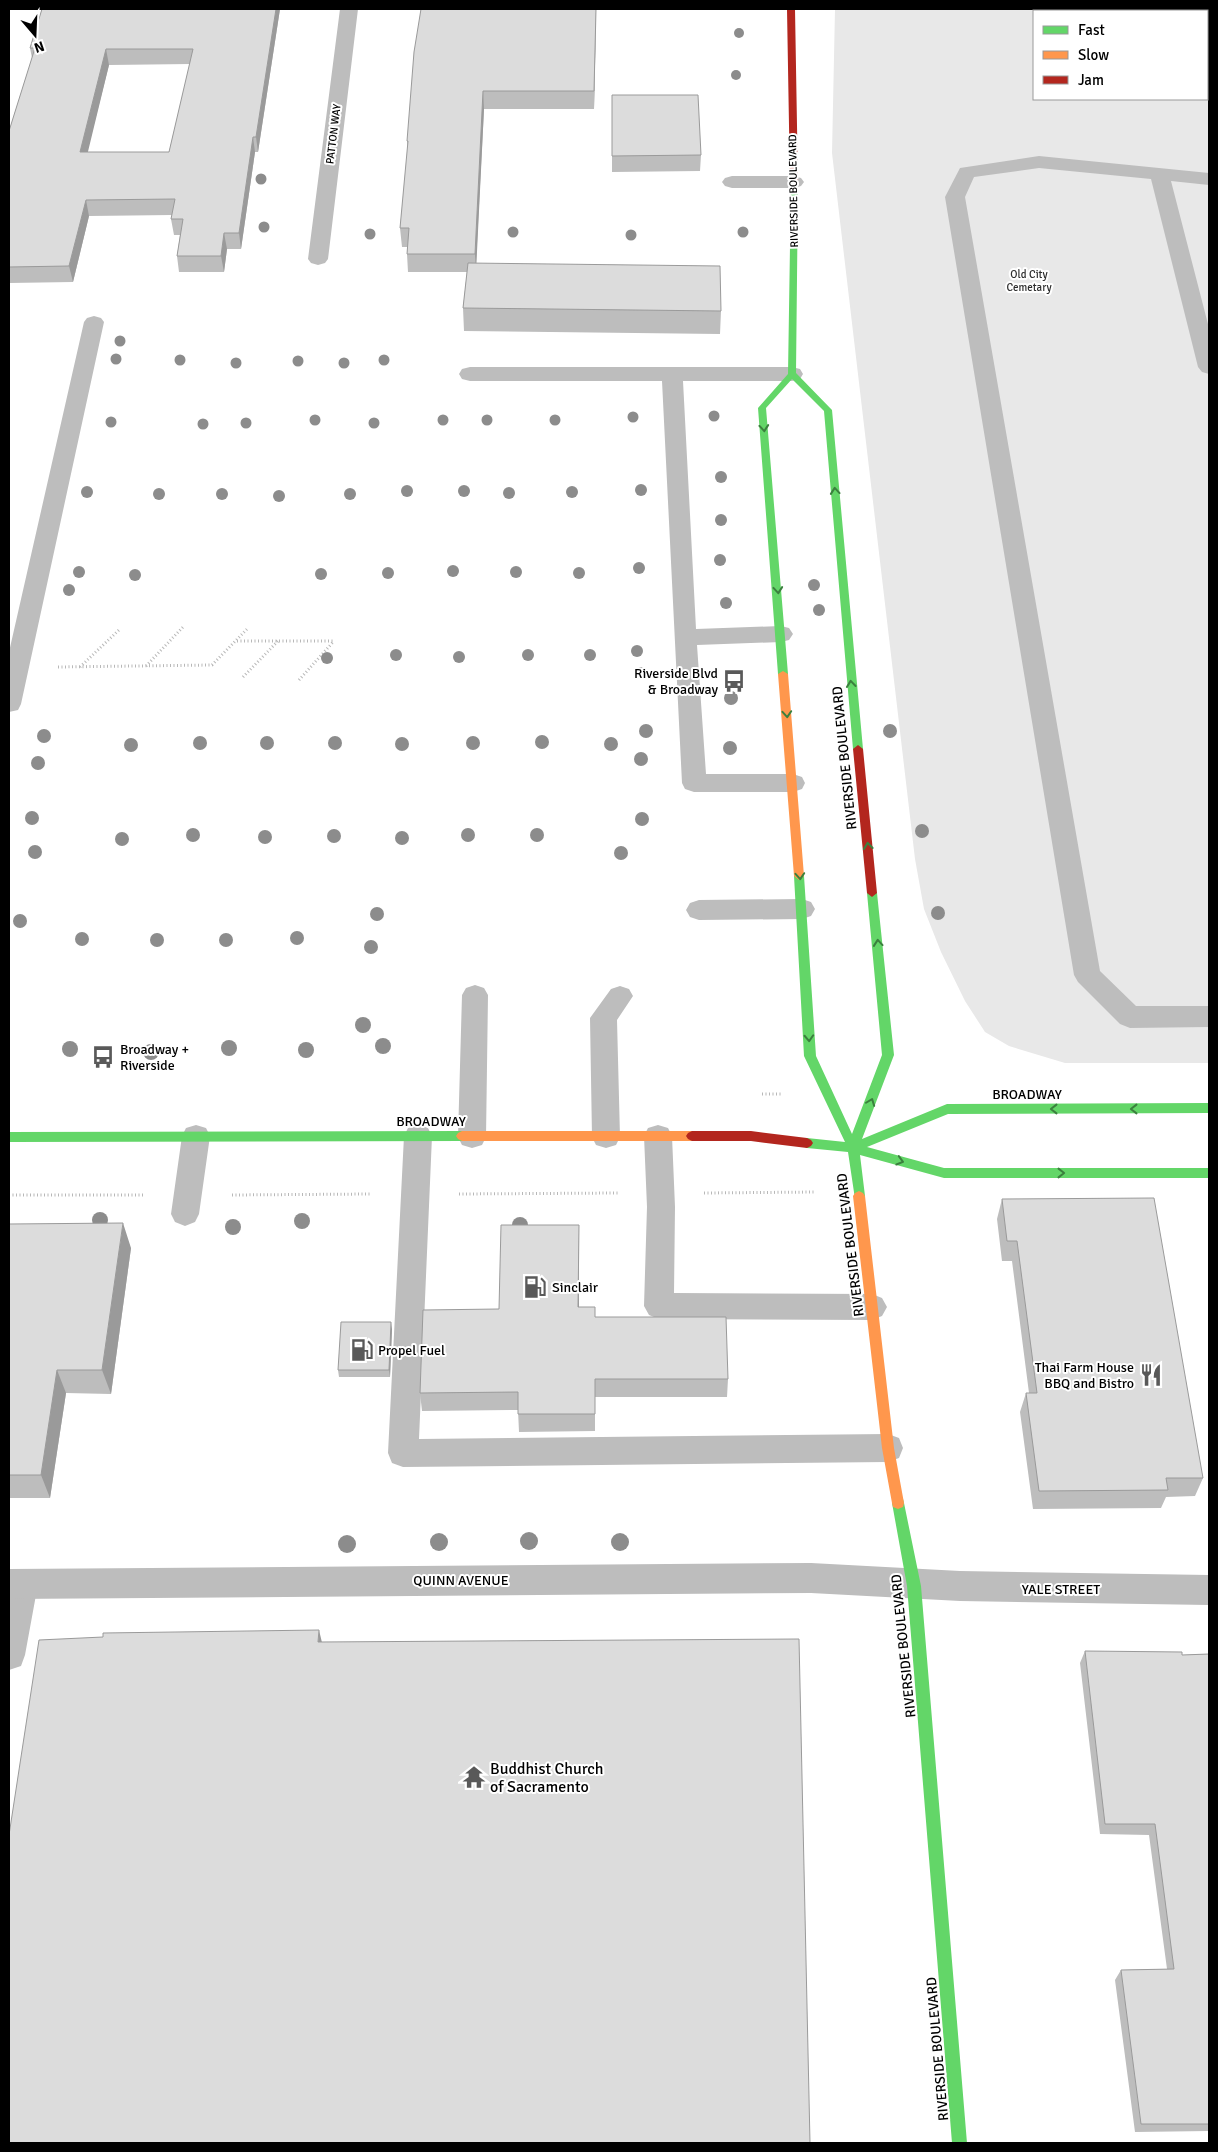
<svg xmlns="http://www.w3.org/2000/svg" width="1218" height="2152" viewBox="0 0 1218 2152" font-family="Signika,sans-serif">
	<rect width="100%" height="100%" fill="#fff"/>
	<path fill="#e8e8e8" fill-rule="evenodd" d="M 835,9 L 1209,9 L 1209,1063 L 1065,1063 L 1009,1046 L 985,1032 L 965,1001 L 941,952 L 924,909 L 915,859 L 832,153 ZM 1034,11 L 1207,11 L 1207,99 L 1034,99 Z"/>
	<g fill="none" stroke-linecap="round" stroke-linejoin="round">
		<path stroke="#b8b8b8" stroke-width="3" stroke-dasharray="1 2.5" stroke-linecap="butt" d="M 237,641 L 334,641
			M 146,666 L 183,627
			M 58,667 L 212,665 L 248,628
			M 80,667 L 120,629
			M 243,677 L 278,641
			M 299,680 L 334,641
			M 762,1094 L 781,1094
			M 704,1193 L 816,1192
			M 459,1194 L 618,1193
			M 9,1195 L 143,1195
			M 232,1195 L 371,1194"/>
		<path fill="#bdbdbd" fill-rule="evenodd" d="M 732,176 L 794,176 L 801,178 L 804,182 L 801,186 L 794,188 L 732,188 L 725,186 L 722,182 L 725,178 Z
			M 94,316 L 101,318 L 104,322 L 21,704 L 18,710 L 9,712 L 9,652 L 84,322 L 87,318 Z
			M 470,367 L 792,367 L 800,369 L 803,374 L 800,379 L 792,381 L 683,381 L 696,629 L 781,626 L 789,628 L 793,634 L 789,640 L 781,642 L 697,645 L 706,774 L 793,774 L 802,777 L 805,783 L 802,789 L 793,792 L 694,792 L 685,789 L 682,783 L 662,381 L 470,381 L 462,379 L 459,374 L 462,369 Z
			M 802,899 L 811,902 L 815,909 L 811,916 L 802,919 L 699,920 L 690,917 L 686,910 L 690,903 L 699,900 Z
			M 475,985 L 484,988 L 488,995 L 486,1137 L 482,1145 L 472,1148 L 462,1145 L 458,1137 L 462,995 L 466,988 Z
			M 620,986 L 629,989 L 633,996 L 617,1020 L 620,1137 L 616,1145 L 606,1148 L 596,1145 L 592,1137 L 590,1018 L 611,989 Z
			M 196,1125 L 206,1128 L 210,1136 L 199,1214 L 195,1222 L 185,1226 L 175,1222 L 171,1214 L 182,1136 L 186,1128 Z
			M 418,1125 L 428,1128 L 432,1136 L 419,1439 L 888,1434 L 899,1438 L 903,1448 L 899,1458 L 888,1462 L 403,1467 L 392,1463 L 388,1453 L 404,1136 L 408,1128 Z
			M 658,1125 L 668,1128 L 672,1136 L 675,1207 L 674,1293 L 872,1294 L 882,1298 L 887,1307 L 882,1316 L 872,1320 L 659,1319 L 649,1315 L 644,1306 L 647,1207 L 644,1136 L 648,1128 Z
			M 22,1569 L 33,1573 L 38,1584 L 25,1655 L 21,1666 L 9,1670 L 9,1578 L 11,1573 Z"/>
		<path fill="#bdbdbd" fill-rule="evenodd" d="M 340,9 L 358,9 L 328,259 L 325,263 L 318,265 L 311,263 L 308,259 Z
			M 1039,156 L 1209,173 L 1209,185 L 1171,181 L 1209,328 L 1209,374 L 1202,372 L 1198,367 L 1151,179 L 1039,168 L 974,177 L 965,197 L 1100,971 L 1136,1006 L 1209,1006 L 1209,1027 L 1130,1028 L 1120,1024 L 1078,982 L 1074,975 L 945,197 L 960,168 Z
			M 811,1563 L 960,1571 L 1209,1575 L 1209,1605 L 960,1601 L 811,1593 L 9,1599 L 9,1569 Z"/>
		<path fill="#63d668" fill-rule="evenodd" d="M 791,182 L 798,184 L 796,373 L 832,410 L 863,749 L 858,753 L 853,749 L 824,411 L 792,379 L 766,408 L 788,674 L 783,677 L 778,674 L 758,408 L 788,374 Z
			M 799,872 L 804,876 L 816,1056 L 852,1134 L 882,1055 L 867,893 L 872,889 L 877,893 L 894,1055 L 862,1139 L 947,1104 L 1209,1103 L 1209,1113 L 948,1114 L 867,1147 L 944,1168 L 1209,1168 L 1209,1178 L 944,1178 L 860,1155 L 865,1196 L 863,1199 L 859,1201 L 855,1199 L 848,1152 L 807,1148 L 803,1146 L 801,1143 L 803,1140 L 807,1138 L 845,1142 L 804,1056 L 794,876 Z
			M 462,1131 L 466,1133 L 468,1136 L 466,1139 L 462,1141 L 9,1142 L 9,1132 Z
			M 898,1497 L 903,1499 L 904,1503 L 921,1586 L 967,2143 L 952,2143 L 907,1586 L 892,1503 L 893,1499 Z"/>
		<path fill="#ff974d" fill-rule="evenodd" d="M 783,671 L 788,674 L 804,876 L 799,880 L 794,876 L 778,674 Z
			M 462,1131 L 692,1131 L 696,1133 L 698,1136 L 696,1139 L 692,1141 L 462,1141 L 458,1139 L 456,1136 L 458,1133 Z
			M 859,1191 L 863,1193 L 865,1196 L 894,1448 L 904,1503 L 903,1507 L 898,1509 L 893,1507 L 892,1503 L 882,1448 L 853,1196 L 855,1193 Z"/>
		<path fill="#b3261e" fill-rule="evenodd" d="M 787,9 L 795,9 L 798,184 L 794,186 L 790,184 Z
			M 858,745 L 863,749 L 877,893 L 872,897 L 867,893 L 853,749 Z
			M 692,1131 L 751,1131 L 807,1138 L 811,1140 L 813,1143 L 811,1146 L 807,1148 L 751,1141 L 692,1141 L 688,1139 L 686,1136 L 688,1133 Z"/>
	</g>
	<g fill="#8c8c8c">
		<circle cx="739" cy="33" r="5"/>
		<circle cx="736" cy="75" r="5"/>
		<circle cx="261" cy="179" r="5.5"/>
		<circle cx="264" cy="227" r="5.5"/>
		<circle cx="513" cy="232" r="5.5"/>
		<circle cx="743" cy="232" r="5.5"/>
		<circle cx="370" cy="234" r="5.5"/>
		<circle cx="631" cy="235" r="5.5"/>
		<circle cx="120" cy="341" r="5.5"/>
		<circle cx="116" cy="359" r="5.5"/>
		<circle cx="180" cy="360" r="5.5"/>
		<circle cx="384" cy="360" r="5.5"/>
		<circle cx="298" cy="361" r="5.5"/>
		<circle cx="236" cy="363" r="5.5"/>
		<circle cx="344" cy="363" r="5.5"/>
		<circle cx="714" cy="416" r="5.5"/>
		<circle cx="633" cy="417" r="5.5"/>
		<circle cx="315" cy="420" r="5.5"/>
		<circle cx="443" cy="420" r="5.5"/>
		<circle cx="487" cy="420" r="5.5"/>
		<circle cx="555" cy="420" r="5.5"/>
		<circle cx="111" cy="422" r="5.5"/>
		<circle cx="246" cy="423" r="5.5"/>
		<circle cx="374" cy="423" r="5.5"/>
		<circle cx="203" cy="424" r="5.5"/>
		<circle cx="721" cy="477" r="6"/>
		<circle cx="641" cy="490" r="6"/>
		<circle cx="407" cy="491" r="6"/>
		<circle cx="464" cy="491" r="6"/>
		<circle cx="87" cy="492" r="6"/>
		<circle cx="572" cy="492" r="6"/>
		<circle cx="509" cy="493" r="6"/>
		<circle cx="159" cy="494" r="6"/>
		<circle cx="222" cy="494" r="6"/>
		<circle cx="350" cy="494" r="6"/>
		<circle cx="279" cy="496" r="6"/>
		<circle cx="721" cy="520" r="6"/>
		<circle cx="720" cy="560" r="6"/>
		<circle cx="639" cy="568" r="6"/>
		<circle cx="453" cy="571" r="6"/>
		<circle cx="79" cy="572" r="6"/>
		<circle cx="516" cy="572" r="6"/>
		<circle cx="388" cy="573" r="6"/>
		<circle cx="579" cy="573" r="6"/>
		<circle cx="321" cy="574" r="6"/>
		<circle cx="135" cy="575" r="6"/>
		<circle cx="814" cy="585" r="6"/>
		<circle cx="69" cy="590" r="6"/>
		<circle cx="726" cy="603" r="6"/>
		<circle cx="819" cy="610" r="6"/>
		<circle cx="637" cy="651" r="6"/>
		<circle cx="396" cy="655" r="6"/>
		<circle cx="528" cy="655" r="6"/>
		<circle cx="590" cy="655" r="6"/>
		<circle cx="459" cy="657" r="6"/>
		<circle cx="327" cy="658" r="6"/>
		<circle cx="640" cy="673" r="6"/>
		<circle cx="731" cy="698" r="7"/>
		<circle cx="646" cy="731" r="7"/>
		<circle cx="890" cy="731" r="7"/>
		<circle cx="44" cy="736" r="7"/>
		<circle cx="542" cy="742" r="7"/>
		<circle cx="200" cy="743" r="7"/>
		<circle cx="267" cy="743" r="7"/>
		<circle cx="335" cy="743" r="7"/>
		<circle cx="473" cy="743" r="7"/>
		<circle cx="402" cy="744" r="7"/>
		<circle cx="611" cy="744" r="7"/>
		<circle cx="131" cy="745" r="7"/>
		<circle cx="730" cy="748" r="7"/>
		<circle cx="641" cy="759" r="7"/>
		<circle cx="38" cy="763" r="7"/>
		<circle cx="32" cy="818" r="7"/>
		<circle cx="642" cy="819" r="7"/>
		<circle cx="922" cy="831" r="7"/>
		<circle cx="193" cy="835" r="7"/>
		<circle cx="468" cy="835" r="7"/>
		<circle cx="537" cy="835" r="7"/>
		<circle cx="334" cy="836" r="7"/>
		<circle cx="265" cy="837" r="7"/>
		<circle cx="402" cy="838" r="7"/>
		<circle cx="122" cy="839" r="7"/>
		<circle cx="35" cy="852" r="7"/>
		<circle cx="621" cy="853" r="7"/>
		<circle cx="938" cy="913" r="7"/>
		<circle cx="377" cy="914" r="7"/>
		<circle cx="20" cy="921" r="7"/>
		<circle cx="297" cy="938" r="7"/>
		<circle cx="82" cy="939" r="7"/>
		<circle cx="157" cy="940" r="7"/>
		<circle cx="226" cy="940" r="7"/>
		<circle cx="371" cy="947" r="7"/>
		<circle cx="363" cy="1025" r="8"/>
		<circle cx="383" cy="1046" r="8"/>
		<circle cx="229" cy="1048" r="8"/>
		<circle cx="70" cy="1049" r="8"/>
		<circle cx="306" cy="1050" r="8"/>
		<circle cx="151" cy="1052" r="8"/>
		<circle cx="100" cy="1220" r="8"/>
		<circle cx="302" cy="1221" r="8"/>
		<circle cx="520" cy="1225" r="8"/>
		<circle cx="233" cy="1227" r="8"/>
		<circle cx="529" cy="1541" r="9"/>
		<circle cx="439" cy="1542" r="9"/>
		<circle cx="620" cy="1542" r="9"/>
		<circle cx="347" cy="1544" r="9"/>
	</g>
	<path fill="#bdbdbd" fill-rule="evenodd" d="M 42,9 L 280,9 L 258,152 L 255,152 L 241,249 L 227,249 L 224,272 L 179,272 L 177,256 L 180,235 L 174,235 L 171,219 L 172,215 L 89,216 L 73,282 L 9,283 L 9,131 L 32,58 L 30,48 ZM 190,64 L 169,152 L 87,152 L 109,65 Z
		M 596,9 L 594,109 L 484,109 L 476,263 L 721,311 L 720,334 L 464,331 L 463,308 L 467,272 L 408,272 L 407,254 L 407,247 L 402,247 L 400,228 L 408,151 L 407,141 Z
		M 612,95 L 701,155 L 700,171 L 612,172 Z
		M 1002,1199 L 1203,1478 L 1195,1496 L 1166,1497 L 1161,1508 L 1033,1509 L 1020,1412 L 1026,1393 L 1029,1393 L 1012,1261 L 1002,1261 L 997,1219 Z
		M 9,1224 L 131,1248 L 111,1394 L 66,1393 L 50,1498 L 9,1498 Z
		M 579,1225 L 579,1307 L 595,1317 L 728,1379 L 727,1397 L 595,1397 L 595,1431 L 519,1432 L 518,1410 L 422,1411 L 420,1393 Z
		M 392,1329 L 390,1377 L 339,1377 L 338,1370 Z
		M 1085,1651 L 1182,1655 L 1209,1654 L 1209,2131 L 1135,2132 L 1115,1980 L 1121,1970 L 1167,1969 L 1149,1835 L 1100,1834 L 1080,1663 Z"/>
	<path fill="#9a9a9a" d="M 276,9 L 280,9 L 258,152 L 256,137 Z
		M 596,9 L 596,22 L 594,109 L 594,91 Z
		M 106,49 L 109,65 L 84,168 L 80,152 Z
		M 483,91 L 484,109 L 476,272 L 475,254 Z
		M 253,137 L 255,152 L 241,249 L 239,233 Z
		M 86,200 L 89,216 L 73,282 L 69,266 Z
		M 224,233 L 227,249 L 224,272 L 221,256 Z
		M 123,1223 L 131,1248 L 111,1394 L 102,1370 Z
		M 579,1225 L 579,1325 L 578,1307 Z
		M 391,1322 L 392,1329 L 390,1377 L 389,1370 Z
		M 57,1370 L 66,1393 L 50,1498 L 41,1475 Z
		M 319,1630 L 324,1651 L 318,1642 Z"/>
	<path fill="#dcdcdc" stroke="#9a9a9a" fill-rule="evenodd" d="M 42,9 L 276,9 L 256,137 L 253,137 L 239,233 L 224,233 L 221,256 L 177,256 L 183,219 L 171,219 L 175,199 L 86,200 L 69,266 L 9,267 L 9,131 L 35,48 L 30,48 ZM 106,49 L 193,49 L 169,152 L 80,152 Z
		M 421,9 L 596,9 L 594,91 L 483,91 L 475,254 L 407,254 L 409,228 L 400,228 L 408,141 L 407,141 L 414,52 Z
		M 612,95 L 698,95 L 701,155 L 612,156 Z
		M 468,263 L 720,266 L 721,311 L 463,308 Z
		M 1154,1198 L 1203,1478 L 1166,1478 L 1168,1490 L 1039,1491 L 1026,1393 L 1037,1393 L 1017,1241 L 1007,1241 L 1002,1199 Z
		M 123,1223 L 102,1370 L 57,1370 L 41,1475 L 9,1475 L 9,1224 Z
		M 501,1225 L 579,1225 L 578,1307 L 595,1307 L 595,1317 L 726,1317 L 728,1379 L 595,1379 L 595,1414 L 518,1414 L 518,1392 L 420,1393 L 423,1310 L 499,1309 Z
		M 341,1322 L 391,1322 L 389,1370 L 338,1370 Z
		M 319,1630 L 318,1642 L 799,1639 L 810,2143 L 9,2143 L 9,1835 L 39,1640 L 103,1637 L 103,1633 Z
		M 1085,1651 L 1182,1652 L 1182,1655 L 1209,1654 L 1209,2124 L 1141,2124 L 1121,1970 L 1174,1969 L 1155,1824 L 1105,1824 Z"/>
	<defs><path id="oneway-chevron" d="M-2-3.5L2.5 0L-2 3.5" fill="none" stroke-width="1.6" stroke-linecap="round" stroke-linejoin="round" transform="scale(1.25)"/></defs>
	<g stroke="#3b803e">
		<use href="#oneway-chevron" transform="translate(764 428) rotate(85)"/>
		<use href="#oneway-chevron" transform="translate(835 491) rotate(-95)"/>
		<use href="#oneway-chevron" transform="translate(778 590) rotate(85)"/>
		<use href="#oneway-chevron" transform="translate(851 684) rotate(-96)"/>
		<use href="#oneway-chevron" transform="translate(787 714) rotate(86)"/>
		<use href="#oneway-chevron" transform="translate(868 846) rotate(-96)"/>
		<use href="#oneway-chevron" transform="translate(800 876) rotate(86)"/>
		<use href="#oneway-chevron" transform="translate(878 943) rotate(-95)"/>
		<use href="#oneway-chevron" transform="translate(809 1038) rotate(87)"/>
		<use href="#oneway-chevron" transform="translate(871 1102) rotate(-69)"/>
		<use href="#oneway-chevron" transform="translate(1054 1109) rotate(-180)"/>
		<use href="#oneway-chevron" transform="translate(1134 1109) rotate(180)"/>
		<use href="#oneway-chevron" transform="translate(900 1161) rotate(16)"/>
		<use href="#oneway-chevron" transform="translate(1061 1173)"/>
	</g>
	<defs>
		<symbol id="bus-bare" viewBox="-9 -9 18 18"><path d="M-5-6H5V4H4V6H2V4H-2V6H-4V4H-5ZM-3.5-4V0h7V-4ZM-3.5 1.2v1.5H-2V1.2ZM2 1.2v1.5H3.5V1.2Z" fill="#595959" stroke="#fff" stroke-width="2.5" paint-order="stroke"/></symbol>
		<symbol id="fuel-bare" viewBox="-9 -9 18 18"><path d="M-5.5-6h7V0h2V4h1.3V-2.5L3-4.5l.8-.8L6-3V5H2.5V1h-1V6h-7ZM-4.2-4.7v3.2H.2V-4.7Z" fill="#595959" stroke="#fff" stroke-width="2.5" paint-order="stroke"/></symbol>
		<symbol id="restaurant-bare" viewBox="-9 -9 18 18"><path d="M-5-6h1v4h1v-4h1v4h1v-4h1v5L-1.5 .5V6h-2V.5L-5-1ZM5-6V6H3V1.5H1.5Q1.5-4 5-6Z" fill="#595959" stroke="#fff" stroke-width="2.5" paint-order="stroke"/></symbol>
		<symbol id="temple-bare" viewBox="-9 -9 18 18"><path d="M0-6L5-2H3V0L6.5 2.5H4V6H1.5V3h-3V6H-4V2.5H-6.5L-3 0V-2H-5Z" fill="#595959" stroke="#fff" stroke-width="2.5" paint-order="stroke"/></symbol>
	</defs>
	<g fill-rule="evenodd">
		<use href="#bus-bare" x="718" y="665" width="32" height="32"/>
		<use href="#bus-bare" x="87" y="1041" width="32" height="32"/>
		<use href="#fuel-bare" x="519" y="1271" width="32" height="32"/>
		<use href="#fuel-bare" x="346" y="1334" width="32" height="32"/>
		<use href="#restaurant-bare" x="1135" y="1359" width="32" height="32"/>
		<use href="#temple-bare" x="458" y="1761" width="32" height="32"/>
	</g>
	<g text-anchor="middle" stroke-width="4" stroke-linejoin="round" paint-order="stroke">
		<g font-size="11" fill="#000" stroke="#fff">
			<text transform="translate(333 134) rotate(-83)" y="4">PATTON WAY</text>
			<text transform="translate(793 191) rotate(-91)" y="4">RIVERSIDE BOULEVARD</text>
		</g>
		<g font-size="11" fill="#2d2d2d" stroke="#fff">
			<text x="1029" y="278">Old City<tspan x="1029" dy="13">Cemetary</tspan></text>
		</g>
		<g font-size="14" fill="#000" stroke="#fff" text-anchor="start">
			<text x="718" y="678" text-anchor="end">Riverside Blvd<tspan x="718" dy="16">&amp; Broadway</tspan></text>
			<text x="120" y="1054">Broadway +<tspan x="120" dy="16">Riverside</tspan></text>
			<text x="552" y="1292">Sinclair</text>
			<text x="378" y="1355">Propel Fuel</text>
			<text x="1134" y="1372" text-anchor="end">Thai Farm House<tspan x="1134" dy="16">BBQ and Bistro</tspan></text>
		</g>
		<g font-size="14" fill="#000" stroke="#fff">
			<text transform="translate(844 758) rotate(-96)" y="5">RIVERSIDE BOULEVARD</text>
			<text x="1027" y="1099">BROADWAY</text>
			<text x="431" y="1126">BROADWAY</text>
			<text transform="translate(850 1245) rotate(-97)" y="5">RIVERSIDE BOULEVARD</text>
			<text x="461" y="1585">QUINN AVENUE</text>
			<text x="1061" y="1594">YALE STREET</text>
			<text transform="translate(903 1646) rotate(-96)" y="5">RIVERSIDE BOULEVARD</text>
			<text transform="translate(937 2049) rotate(-95)" y="5">RIVERSIDE BOULEVARD</text>
		</g>
		<g font-size="16" fill="#000" stroke="#fff" text-anchor="start">
			<text x="490" y="1774">Buddhist Church<tspan x="490" dy="18">of Sacramento</tspan></text>
		</g>
	</g>
	<rect width="1218" height="2152" fill="none" stroke="#000000" stroke-width="20"/>
	<rect x="1033" y="10" width="175" height="90" fill="#ffffff" stroke="#999999"/>
	<rect x="1043" y="26" width="25" height="8" fill="#63d668" stroke="#999999"/>
	<text x="1078" y="35" font-size="15" fill="#000000">Fast</text>
	<rect x="1043" y="51" width="25" height="8" fill="#ff974d" stroke="#999999"/>
	<text x="1078" y="60" font-size="15" fill="#000000">Slow</text>
	<rect x="1043" y="76" width="25" height="8" fill="#b3261e" stroke="#999999"/>
	<text x="1078" y="85" font-size="15" fill="#000000">Jam</text>
	<g transform="translate(35 35) rotate(161)" stroke="#ffffff" stroke-width="4" paint-order="stroke">
	<path d="M0-4L9 19L0 12L-9 19Z" fill="#000000"/>
	<text y="-8" font-size="14" font-weight="bold" text-anchor="middle" fill="#000000">N</text>
	</g>
</svg>
